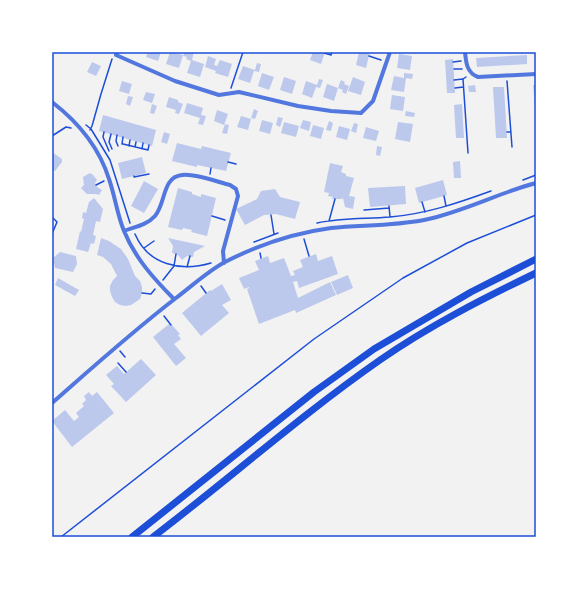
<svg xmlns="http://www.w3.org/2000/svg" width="588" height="589" viewBox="0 0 588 589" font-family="Ubuntu,sans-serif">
	<rect width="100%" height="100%" fill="#f2f2f2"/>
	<path fill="#bdc9ec" d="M 148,52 L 161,52 L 158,61 L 146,57 Z
		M 170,52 L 183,55 L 179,68 L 166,64 Z
		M 185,52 L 194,52 L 192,60 L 204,64 L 200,77 L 187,73 L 191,61 L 186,59 L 187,57 L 183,56 Z
		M 313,52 L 325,52 L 321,64 L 310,60 Z
		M 359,52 L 370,52 L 366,68 L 356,65 Z
		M 399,54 L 412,56 L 410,70 L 397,68 Z
		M 527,55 L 527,64 L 477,67 L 476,58 Z
		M 208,56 L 216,59 L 214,65 L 217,66 L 220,60 L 232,64 L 228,77 L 215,73 L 216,71 L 205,67 Z
		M 453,59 L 455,93 L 447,93 L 445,60 Z
		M 92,62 L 101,66 L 96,76 L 87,72 Z
		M 257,63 L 261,64 L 259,72 L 254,71 L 250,83 L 238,79 L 243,66 L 255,70 Z
		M 262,73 L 274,77 L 269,90 L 258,86 Z
		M 404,73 L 413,74 L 412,79 L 406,78 L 404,92 L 391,90 L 394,76 L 404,78 Z
		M 284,77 L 296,81 L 292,94 L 280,90 Z
		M 353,77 L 365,82 L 361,95 L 348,91 Z
		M 319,79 L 323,80 L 320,88 L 316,87 L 312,98 L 302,94 L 306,81 L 317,85 Z
		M 341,80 L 345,82 L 344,84 L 349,86 L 346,94 L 342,92 L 343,90 L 338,88 Z
		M 122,81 L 132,84 L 129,94 L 119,91 Z
		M 327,84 L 338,88 L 334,101 L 323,97 Z
		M 475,85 L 476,92 L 469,92 L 468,86 Z
		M 533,85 L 536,85 L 536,107 L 535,107 Z
		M 493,87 L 504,87 L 507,138 L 496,138 Z
		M 146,92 L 155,94 L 152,103 L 143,100 Z
		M 392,95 L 405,97 L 403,111 L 390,109 Z
		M 128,96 L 133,97 L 130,106 L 126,104 Z
		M 169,97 L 178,100 L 178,102 L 183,104 L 179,114 L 175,113 L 176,110 L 166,107 Z
		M 187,103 L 203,108 L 201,115 L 206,116 L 203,125 L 198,124 L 200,118 L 184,113 Z
		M 152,104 L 157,106 L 154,114 L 150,113 Z
		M 462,104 L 464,138 L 456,138 L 454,105 Z
		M 254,109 L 258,111 L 255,119 L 251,118 Z
		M 217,110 L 228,114 L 224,125 L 214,121 Z
		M 406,111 L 415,113 L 414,117 L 405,116 Z
		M 103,115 L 156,130 L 152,146 L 99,131 Z
		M 241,116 L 251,119 L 248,130 L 237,127 Z
		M 278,117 L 283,118 L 280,127 L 276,125 Z
		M 262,120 L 273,123 L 270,134 L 259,131 Z
		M 303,120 L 311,122 L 309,131 L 300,128 Z
		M 329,121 L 333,123 L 331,131 L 326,130 Z
		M 284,122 L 299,126 L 296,137 L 281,133 Z
		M 398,122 L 413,124 L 410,142 L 395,139 Z
		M 354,123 L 358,124 L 356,133 L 351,131 Z
		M 225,124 L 229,125 L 227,134 L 222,133 Z
		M 313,125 L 324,128 L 321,139 L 310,136 Z
		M 339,126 L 350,129 L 347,140 L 336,137 Z
		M 366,127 L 379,131 L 376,141 L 363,138 Z
		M 164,132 L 170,134 L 167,144 L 161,142 Z
		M 177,143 L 201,149 L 202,146 L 231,153 L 226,171 L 197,165 L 197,167 L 172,161 Z
		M 377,146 L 382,147 L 380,156 L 376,155 Z
		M 52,152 L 62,159 L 62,162 L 55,171 L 52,170 Z
		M 142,157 L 146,173 L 122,179 L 118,163 Z
		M 460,161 L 461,178 L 454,178 L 453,162 Z
		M 330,163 L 343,166 L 341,172 L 346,174 L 346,176 L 354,178 L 349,196 L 355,197 L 353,209 L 345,207 L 343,198 L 342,199 L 332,199 L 333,197 L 328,196 L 329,193 L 324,192 Z
		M 90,173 L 93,175 L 97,180 L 95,183 L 97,187 L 102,190 L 99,195 L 96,194 L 87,194 L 81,188 L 84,185 L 83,177 Z
		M 443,180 L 447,195 L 419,203 L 415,188 Z
		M 144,181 L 158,189 L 144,213 L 131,206 Z
		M 405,186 L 406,204 L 370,207 L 368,188 Z
		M 178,188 L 192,192 L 192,194 L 201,197 L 201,194 L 216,198 L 207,236 L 191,232 L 192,230 L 183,228 L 182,230 L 168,227 Z
		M 275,189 L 280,197 L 300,202 L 295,219 L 276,214 L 264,215 L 245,225 L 236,209 L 257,199 L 261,191 Z
		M 94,198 L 103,209 L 100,222 L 96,221 L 93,235 L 96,236 L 94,244 L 91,243 L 88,252 L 76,249 L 80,231 L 81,232 L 84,219 L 82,218 L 83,212 L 86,213 L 89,202 Z
		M 101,238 L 109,241 L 121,249 L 128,259 L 135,276 L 140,281 L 142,287 L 142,293 L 140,299 L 131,305 L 125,306 L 120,305 L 115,302 L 112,297 L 110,291 L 110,286 L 113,280 L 117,276 L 111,264 L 103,257 L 97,255 Z
		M 168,238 L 205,246 L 194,252 L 193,257 L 187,256 L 182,260 L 178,255 L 172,253 L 173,246 Z
		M 60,252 L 76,256 L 77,264 L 73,272 L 55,268 L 53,258 Z
		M 316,254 L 318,261 L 332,256 L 338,274 L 299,288 L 297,281 L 293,282 L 298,298 L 330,282 L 336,295 L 296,313 L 295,310 L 259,324 L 247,289 L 249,288 L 249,287 L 244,289 L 239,278 L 259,270 L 255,261 L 268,256 L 270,263 L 284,258 L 291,276 L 295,275 L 293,271 L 303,267 L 300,260 Z
		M 348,275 L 353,288 L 337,295 L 331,282 Z
		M 58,278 L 79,290 L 75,296 L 55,285 Z
		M 222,284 L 231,300 L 222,305 L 229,313 L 201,336 L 182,313 L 210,290 L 211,291 Z
		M 169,324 L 171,326 L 172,325 L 180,334 L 178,335 L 181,339 L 174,344 L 186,358 L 176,366 L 153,337 Z
		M 141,359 L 156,375 L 126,402 L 111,386 L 114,384 L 106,375 L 117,366 L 124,374 Z
		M 89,392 L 92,396 L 97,392 L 114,413 L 72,447 L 52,421 L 65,410 L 74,421 L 79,417 L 76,413 L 84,406 L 82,404 L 86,400 L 84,396 Z"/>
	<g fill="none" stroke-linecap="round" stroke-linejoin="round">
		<path stroke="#1d4ed8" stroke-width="1.5" d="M 324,53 L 331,55 L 332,52
			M 369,56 L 381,60
			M 453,62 L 461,61
			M 454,69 L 462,69
			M 463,79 L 468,153
			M 454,80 L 463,79 L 466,77
			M 507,81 L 512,147
			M 231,88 L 243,52
			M 455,88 L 463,87
			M 86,125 L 91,129 L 110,160 L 130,223
			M 90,130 L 92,126 L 101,94 L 112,59
			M 104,132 L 103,137 L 109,151
			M 507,132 L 511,132
			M 111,134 L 109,142 L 112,149
			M 117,135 L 116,141 L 118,146
			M 52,136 L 66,127 L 71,128
			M 122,144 L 123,137
			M 123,144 L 148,150 L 149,145
			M 129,146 L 130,140
			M 135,147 L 136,142
			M 142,149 L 143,143
			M 228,162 L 236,164
			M 210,174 L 211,168
			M 134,176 L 134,177 L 149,174
			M 523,180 L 536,175
			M 96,185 L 104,181
			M 444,196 L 446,206
			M 422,202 L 425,212
			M 389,206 L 390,217
			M 364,210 L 389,208
			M 271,215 L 274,234
			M 212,216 L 225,220
			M 52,217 L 57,222 L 52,234
			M 329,221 L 335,199
			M 317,223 C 341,218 366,219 390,217 C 426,214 458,203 491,191
			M 135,234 C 148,265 181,272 211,263
			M 304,239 L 309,256
			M 254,242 L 278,233
			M 144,248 L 154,241
			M 260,253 L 261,258
			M 187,267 L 190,256
			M 163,280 L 174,266 L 176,254
			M 201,286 L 206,293
			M 142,293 L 151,294 L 155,289
			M 164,316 L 171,325
			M 120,351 L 125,357
			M 118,363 L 126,372
			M 61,537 L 314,339 L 403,278 L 467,243 L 536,215"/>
		<path stroke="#5277de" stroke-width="4" d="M 117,52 L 116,55 L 175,81 L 219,95 L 239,92 L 298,106 L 331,111 L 361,113 L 373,101 L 390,52
			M 465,52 C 466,63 467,73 478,77 L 536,74
			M 52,102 C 78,122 99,147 109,179 C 115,196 117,214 124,231 C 135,258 154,279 174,299
			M 124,231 C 134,227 147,225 155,216 C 166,203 162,177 182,175 C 194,173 218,182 230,185 L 236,189 L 238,196 L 223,251 L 224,263
			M 52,403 C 93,367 133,331 176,298 C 192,286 208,271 225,262 C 258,245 294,233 331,228 C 362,225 393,226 424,220 C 463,212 498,193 536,183"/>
		<path stroke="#1d4ed8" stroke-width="7" d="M 132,537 L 314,392 L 374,349 L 471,292 L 536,259
			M 153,537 C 229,479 301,415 380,360 C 429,326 482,299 536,273"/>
	</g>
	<rect width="588" height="589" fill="none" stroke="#ffffff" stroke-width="106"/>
	<rect x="53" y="53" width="482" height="483" fill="none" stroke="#1d4ed8" stroke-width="1.5"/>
</svg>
